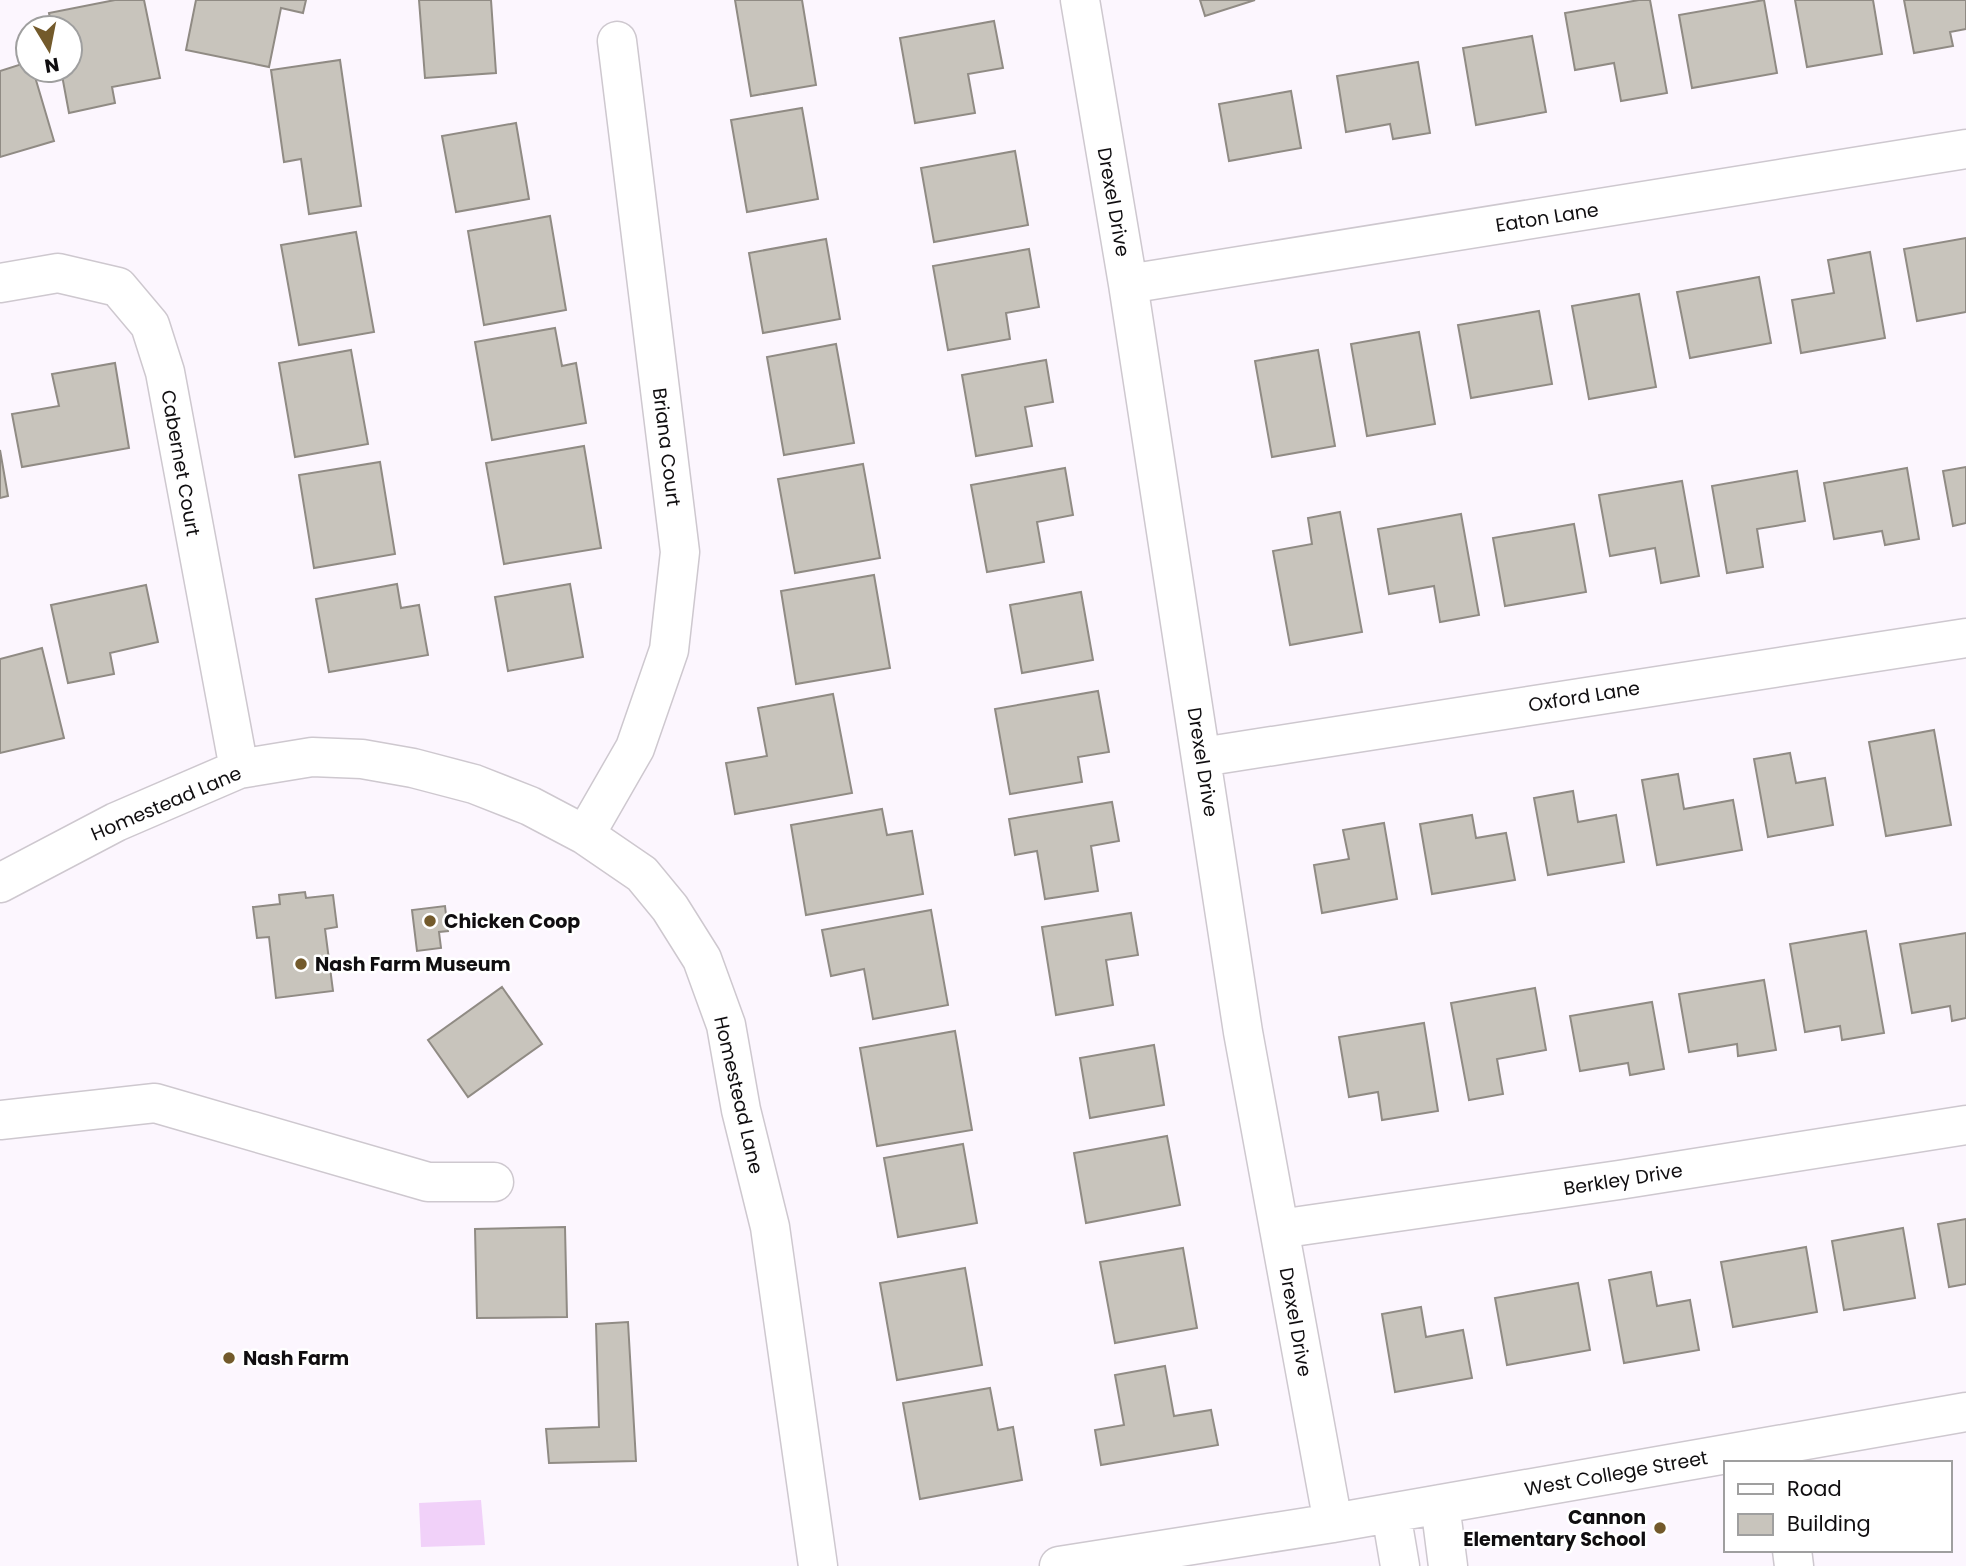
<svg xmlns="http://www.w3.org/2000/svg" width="1966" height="1566" viewBox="0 0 1966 1566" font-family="Poppins,sans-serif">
	<rect width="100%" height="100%" fill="#fcf6fe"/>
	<path fill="#f1d1f9" d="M 481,1500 L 485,1545 L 421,1547 L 419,1503 Z"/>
	<path fill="#c8c4bc" stroke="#908b84" stroke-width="2" d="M 115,0 L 144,0 L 160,78 L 112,87 L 115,103 L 69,113 L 61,70 L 70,70 L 70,28 L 52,28 L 49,13 Z
		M 196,0 L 306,0 L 303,13 L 281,8 L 269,67 L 186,50 Z
		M 419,0 L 491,0 L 496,73 L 425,78 Z
		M 735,0 L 802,0 L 816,85 L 751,96 Z
		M 1200,0 L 1255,0 L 1205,16 Z
		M 1639,0 L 1650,0 L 1667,93 L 1621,101 L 1614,63 L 1575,70 L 1565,13 Z
		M 1764,0 L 1777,73 L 1692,88 L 1679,15 Z
		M 1795,0 L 1873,0 L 1882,54 L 1807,67 Z
		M 1904,0 L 1966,0 L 1966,29 L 1950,32 L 1953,46 L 1914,53 Z
		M 994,21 L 1003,68 L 968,74 L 975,113 L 915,123 L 900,38 Z
		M 1532,36 L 1546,112 L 1476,125 L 1463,48 Z
		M 340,60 L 361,206 L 309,214 L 301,159 L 284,162 L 271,70 Z
		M 28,62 L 28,70 L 33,70 L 54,141 L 0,157 L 0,71 Z
		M 1418,62 L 1430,133 L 1393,139 L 1390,124 L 1346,132 L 1337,76 Z
		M 1291,91 L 1301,148 L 1229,161 L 1219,104 Z
		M 802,108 L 818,199 L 747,212 L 731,120 Z
		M 516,123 L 529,199 L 456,212 L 442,136 Z
		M 1015,151 L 1028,225 L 934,242 L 921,168 Z
		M 550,216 L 566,310 L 484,325 L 468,231 Z
		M 356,232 L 374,332 L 299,345 L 281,245 Z
		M 1966,238 L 1966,312 L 1917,321 L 1904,249 Z
		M 826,239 L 840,319 L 763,333 L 749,253 Z
		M 1029,249 L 1039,307 L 1006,313 L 1010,339 L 948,350 L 933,266 Z
		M 1870,252 L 1885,338 L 1801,353 L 1792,300 L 1834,293 L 1828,260 Z
		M 1759,277 L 1771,343 L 1690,358 L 1677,292 Z
		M 1639,294 L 1656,387 L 1589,399 L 1572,306 Z
		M 1539,311 L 1552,384 L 1471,398 L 1458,325 Z
		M 555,328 L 562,366 L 576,363 L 586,423 L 492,440 L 475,342 Z
		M 1419,332 L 1435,424 L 1367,436 L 1351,344 Z
		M 836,344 L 854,443 L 784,455 L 767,357 Z
		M 351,350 L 368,444 L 295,457 L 279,363 Z
		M 1318,350 L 1335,446 L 1272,457 L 1255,361 Z
		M 1046,360 L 1053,402 L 1025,407 L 1032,446 L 976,456 L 962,375 Z
		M 115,363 L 129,448 L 22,467 L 12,414 L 59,406 L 52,374 Z
		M 584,446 L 601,548 L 504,564 L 486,463 Z
		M 0,450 L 8,496 L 0,498 Z
		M 380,462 L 395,554 L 314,568 L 299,475 Z
		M 863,464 L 880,558 L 795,573 L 778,479 Z
		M 1966,467 L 1966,523 L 1953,526 L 1943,471 Z
		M 1065,468 L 1073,515 L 1037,522 L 1044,562 L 987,572 L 971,485 Z
		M 1907,468 L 1919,539 L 1885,545 L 1882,531 L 1834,539 L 1824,483 Z
		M 1797,471 L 1805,521 L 1757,529 L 1763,567 L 1727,573 L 1712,486 Z
		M 1682,481 L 1699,576 L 1661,583 L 1655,548 L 1610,556 L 1599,495 Z
		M 1340,512 L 1362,632 L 1290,645 L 1273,551 L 1312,544 L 1308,518 Z
		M 1461,514 L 1479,615 L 1440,622 L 1434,586 L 1389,594 L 1378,529 Z
		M 1574,524 L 1586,592 L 1505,606 L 1493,538 Z
		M 874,575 L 890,668 L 796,684 L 781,591 Z
		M 397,584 L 401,608 L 419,605 L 428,655 L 329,672 L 316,599 Z
		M 570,584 L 583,657 L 508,671 L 495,597 Z
		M 146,585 L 158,642 L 110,653 L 114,674 L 68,683 L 51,605 Z
		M 1081,592 L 1093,660 L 1022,673 L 1010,605 Z
		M 42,648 L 64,738 L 0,753 L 0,659 Z
		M 1098,691 L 1109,752 L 1078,757 L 1082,782 L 1010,794 L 995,709 Z
		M 833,694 L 852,793 L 735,814 L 726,763 L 767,756 L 758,708 Z
		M 1934,730 L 1951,825 L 1886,836 L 1869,742 Z
		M 1790,753 L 1796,783 L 1825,778 L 1833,825 L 1768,837 L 1754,759 Z
		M 1678,774 L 1684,809 L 1733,800 L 1742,850 L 1657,865 L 1642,780 Z
		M 1573,791 L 1578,822 L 1616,815 L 1624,862 L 1548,875 L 1534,798 Z
		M 1112,802 L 1119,841 L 1091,846 L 1098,891 L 1045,899 L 1037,851 L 1015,855 L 1009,819 Z
		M 882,809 L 887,835 L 912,831 L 923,894 L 806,915 L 791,825 Z
		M 1472,815 L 1476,838 L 1506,833 L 1515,880 L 1432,894 L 1420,824 Z
		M 1384,823 L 1397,899 L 1322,913 L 1314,865 L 1349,859 L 1343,830 Z
		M 305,892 L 306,898 L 333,895 L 337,927 L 325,929 L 333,991 L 276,998 L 269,937 L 257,938 L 253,907 L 280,904 L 279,895 Z
		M 445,906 L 448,931 L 439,932 L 441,948 L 417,951 L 412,910 Z
		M 931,910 L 948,1005 L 873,1019 L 864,969 L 831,976 L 822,930 Z
		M 1131,913 L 1138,955 L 1106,960 L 1113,1005 L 1056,1015 L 1042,927 Z
		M 1866,931 L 1884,1033 L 1842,1040 L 1840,1026 L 1805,1032 L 1790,944 Z
		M 1966,933 L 1966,1018 L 1952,1021 L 1950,1006 L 1912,1013 L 1900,944 Z
		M 1764,980 L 1776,1050 L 1738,1056 L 1737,1044 L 1689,1052 L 1679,994 Z
		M 502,987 L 542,1044 L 468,1097 L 428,1040 Z
		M 1535,988 L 1546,1050 L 1497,1059 L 1503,1094 L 1469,1100 L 1451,1003 Z
		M 1652,1002 L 1664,1069 L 1630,1075 L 1628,1063 L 1580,1071 L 1570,1016 Z
		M 1424,1023 L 1438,1111 L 1382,1120 L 1378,1092 L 1349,1097 L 1339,1037 Z
		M 955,1031 L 972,1130 L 877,1146 L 860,1048 Z
		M 1154,1045 L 1164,1105 L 1090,1118 L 1080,1058 Z
		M 1167,1136 L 1180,1205 L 1086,1223 L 1074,1153 Z
		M 963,1144 L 977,1223 L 898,1237 L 884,1158 Z
		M 1966,1219 L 1966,1284 L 1949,1287 L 1938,1224 Z
		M 565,1227 L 567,1317 L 477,1318 L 475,1229 Z
		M 1903,1228 L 1915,1298 L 1844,1310 L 1832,1241 Z
		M 1806,1247 L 1817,1312 L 1733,1327 L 1721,1262 Z
		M 1183,1248 L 1197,1328 L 1115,1343 L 1100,1262 Z
		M 965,1268 L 982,1365 L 897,1380 L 880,1283 Z
		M 1651,1272 L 1657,1306 L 1690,1300 L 1699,1350 L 1624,1363 L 1609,1280 Z
		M 1578,1283 L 1590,1350 L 1507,1365 L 1495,1298 Z
		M 1421,1307 L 1426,1337 L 1463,1330 L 1472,1378 L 1395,1392 L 1382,1314 Z
		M 628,1322 L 636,1461 L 549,1463 L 546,1429 L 599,1427 L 596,1324 Z
		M 1165,1366 L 1174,1416 L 1211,1410 L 1218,1445 L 1101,1465 L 1095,1430 L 1124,1425 L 1115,1375 Z
		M 990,1388 L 998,1430 L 1013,1427 L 1022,1480 L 920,1499 L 903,1403 Z"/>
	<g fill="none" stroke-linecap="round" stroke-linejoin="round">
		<defs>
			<path id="minor" d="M 1080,0 L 1128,284 L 1243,1032 L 1333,1523
				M 0,283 L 58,273 L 118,287 L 150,325 L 165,372 L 239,769
				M 1128,284 L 1966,149
				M 1202,757 L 1966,638
				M 585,835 L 635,748 L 669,650 L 680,552 L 617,41
				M 0,883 L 116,822 L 239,769 L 312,757 L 362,759 L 413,768 L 474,784 L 530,806 L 585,835 L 642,874 L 670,908 L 702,959 L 726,1025 L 741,1110 L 770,1227 L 818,1566
				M 0,1120 L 155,1103 L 428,1182 L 494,1182
				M 1279,1229 L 1619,1180 L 1966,1125
				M 1440,1504 L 1448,1566
				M 1391,1513 L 1400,1566
				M 1792,1550 L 1794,1566
				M 1059,1566 L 1333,1523 L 1966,1412"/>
		</defs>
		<use href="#minor" stroke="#cec8cf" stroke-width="41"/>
		<use href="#minor" stroke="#fff" stroke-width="38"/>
	</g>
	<g fill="#735a2b" stroke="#fff" stroke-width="2.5">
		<circle cx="430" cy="921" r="7"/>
		<circle cx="301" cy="964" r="7"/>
		<circle cx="229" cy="1358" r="7"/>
		<circle cx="1660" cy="1528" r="7"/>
	</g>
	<g text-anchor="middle" stroke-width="5" stroke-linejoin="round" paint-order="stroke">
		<g font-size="19" fill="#100e10" stroke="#fff">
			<text transform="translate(1114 202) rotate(80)" y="7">Drexel Drive</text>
			<text transform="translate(1547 217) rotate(-9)" y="7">Eaton Lane</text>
			<text transform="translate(667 447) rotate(83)" y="7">Briana Court</text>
			<text transform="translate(181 463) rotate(80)" y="7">Cabernet Court</text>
			<text transform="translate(1584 696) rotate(-9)" y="7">Oxford Lane</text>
			<text transform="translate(1203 762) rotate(81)" y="7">Drexel Drive</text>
			<text transform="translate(166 803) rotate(-23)" y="7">Homestead Lane</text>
			<text transform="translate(739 1095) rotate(77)" y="7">Homestead Lane</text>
			<text transform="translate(1623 1179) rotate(-9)" y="7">Berkley Drive</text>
			<text transform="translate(1296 1322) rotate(80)" y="7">Drexel Drive</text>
			<text transform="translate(1616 1473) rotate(-10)" y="7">West College Street</text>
		</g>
		<g font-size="19" font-weight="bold" fill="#100e10" stroke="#fff" text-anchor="start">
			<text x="444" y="928">Chicken Coop</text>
			<text x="315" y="971">Nash Farm Museum</text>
			<text x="243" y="1365">Nash Farm</text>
			<text x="1646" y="1524" text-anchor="end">Cannon<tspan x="1646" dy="22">Elementary School</tspan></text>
		</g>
	</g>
	<rect x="1724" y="1461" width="228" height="91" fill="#ffffff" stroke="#9f9f9f" stroke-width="2"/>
	<rect x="1738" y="1484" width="35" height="10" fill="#ffffff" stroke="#9f9f9f" stroke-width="2"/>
	<text x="1787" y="1496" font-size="21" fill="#100e10">Road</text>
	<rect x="1738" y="1514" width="35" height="21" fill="#c8c4bc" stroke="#9f9f9f" stroke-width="2"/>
	<text x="1787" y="1531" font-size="21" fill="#100e10">Building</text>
	<g transform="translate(49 49) rotate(170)"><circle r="33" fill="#ffffff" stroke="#9f9f9f" stroke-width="2"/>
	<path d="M0-5L12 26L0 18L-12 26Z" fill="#735a2b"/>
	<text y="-10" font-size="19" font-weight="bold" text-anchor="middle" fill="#100e10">N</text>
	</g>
</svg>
